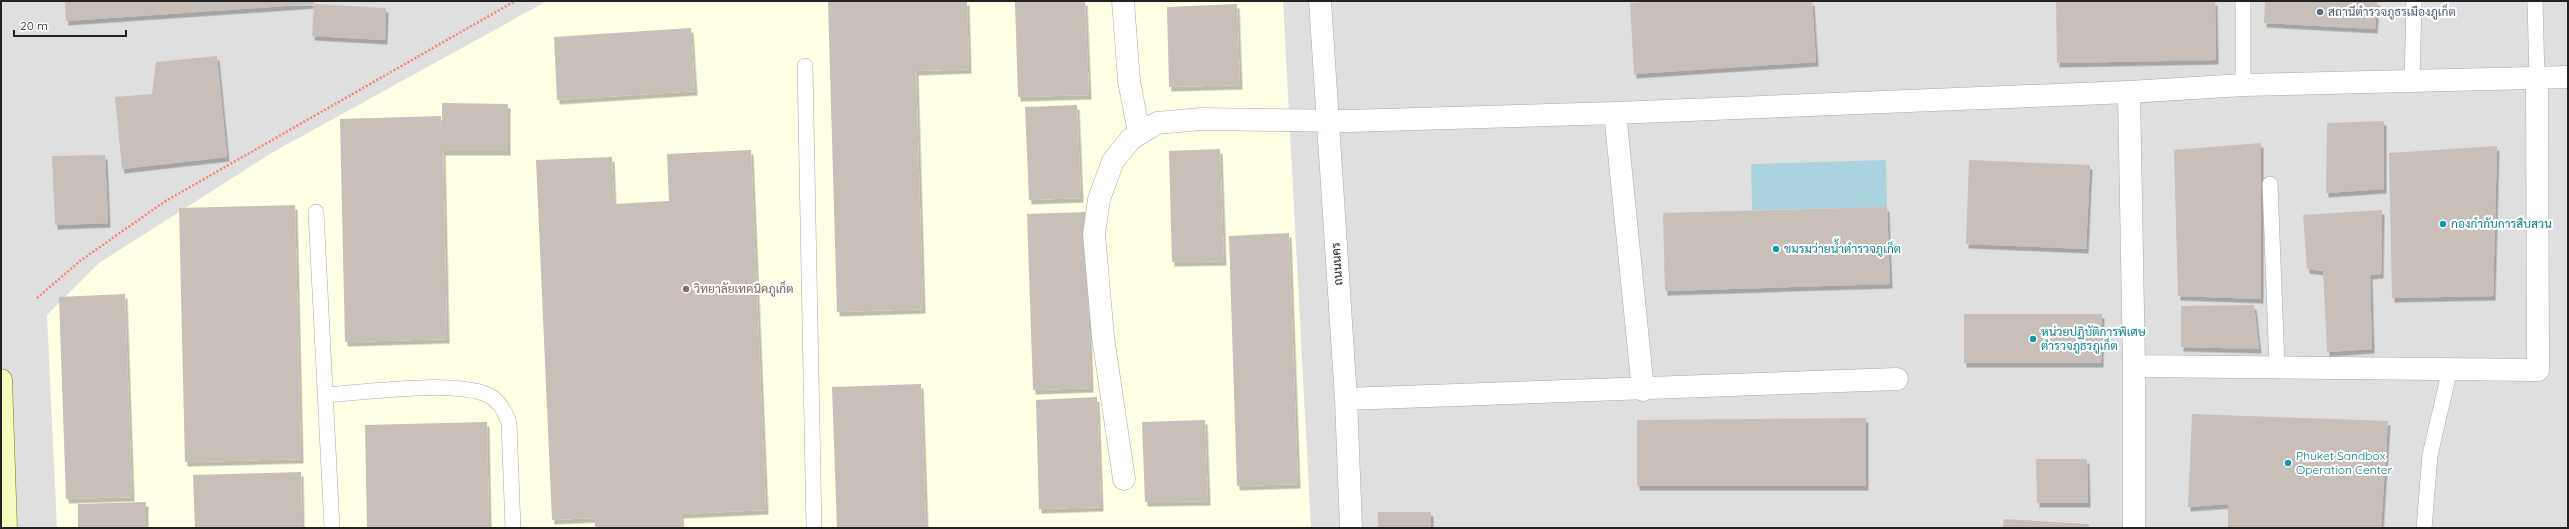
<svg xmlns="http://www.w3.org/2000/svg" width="2569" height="529" viewBox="0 0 2569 529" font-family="Quicksand,Sarabun,sans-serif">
	<defs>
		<filter id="shadow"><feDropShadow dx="2.5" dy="4.5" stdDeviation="0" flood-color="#0004"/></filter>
	</defs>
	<rect width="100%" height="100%" fill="#f2efe9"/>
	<path fill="#e0dfdf" d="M 1,1 L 2568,1 L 2568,528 L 1,528 Z"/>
	<path fill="#ffffe5" d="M 547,1 L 1283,1 L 1311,528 L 57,528 L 47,315 L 99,263 L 275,151 Z"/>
	<path fill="#aad3df" d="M 1886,160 L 1887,207 L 1752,210 L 1751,164 Z"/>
	<path fill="#c7bfb8" filter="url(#shadow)" d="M 65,1 L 313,1 L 314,4 L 386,8 L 385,40 L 312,36 L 314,4 L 66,21 Z
		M 828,1 L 967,1 L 969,69 L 916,71 L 923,309 L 837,312 Z
		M 1015,1 L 1085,1 L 1089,95 L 1018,97 Z
		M 1653,1 L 1812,1 L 1816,62 L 1634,74 L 1630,3 Z
		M 2056,1 L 2215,1 L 2216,60 L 2057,63 Z
		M 2265,1 L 2377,1 L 2375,29 L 2264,23 Z
		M 1237,4 L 1240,85 L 1169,87 L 1167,7 Z
		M 691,28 L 695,91 L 557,100 L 554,37 Z
		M 217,56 L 227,157 L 122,169 L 115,97 L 152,94 L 156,62 Z
		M 442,103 L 508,104 L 508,151 L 443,151 L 447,339 L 345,342 L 340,119 L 441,116 L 442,135 Z
		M 1077,105 L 1081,198 L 1029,200 L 1025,107 Z
		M 2384,121 L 2384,189 L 2326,193 L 2327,123 Z
		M 2261,143 L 2261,299 L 2178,296 L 2174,150 Z
		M 2497,146 L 2493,296 L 2392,298 L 2389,153 Z
		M 1220,149 L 1224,261 L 1172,262 L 1169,151 Z
		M 751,150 L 766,510 L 681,514 L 682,528 L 595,528 L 595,518 L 552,520 L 536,160 L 612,157 L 614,204 L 669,201 L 667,154 Z
		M 105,155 L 108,223 L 55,225 L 52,156 Z
		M 1969,160 L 2090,165 L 2086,249 L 1966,244 Z
		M 295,205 L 301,459 L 185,462 L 179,208 Z
		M 1887,207 L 1890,284 L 1665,291 L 1663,213 Z
		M 2382,210 L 2381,274 L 2370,275 L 2372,349 L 2327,352 L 2323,271 L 2307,269 L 2303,215 Z
		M 1085,212 L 1091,388 L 1033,390 L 1027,214 Z
		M 1289,233 L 1298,484 L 1237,486 L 1229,236 Z
		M 125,294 L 132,497 L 66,499 L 59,297 Z
		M 2254,305 L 2259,349 L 2181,347 L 2181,306 Z
		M 1964,314 L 2102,314 L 2101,363 L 1964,363 Z
		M 921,384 L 926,528 L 837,528 L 832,387 Z
		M 1097,397 L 1101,507 L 1039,509 L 1036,400 Z
		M 2192,414 L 2388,421 L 2381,528 L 2228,528 L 2228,504 L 2188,507 Z
		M 1866,418 L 1866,486 L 1637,486 L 1637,420 Z
		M 1205,420 L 1208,501 L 1145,502 L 1142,422 Z
		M 487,422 L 489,528 L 367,528 L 365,425 Z
		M 2036,459 L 2087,459 L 2088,503 L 2037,503 Z
		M 301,472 L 302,528 L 195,528 L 193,475 Z
		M 146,502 L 146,528 L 78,528 L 78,504 Z
		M 1378,512 L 1431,512 L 1431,528 L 1378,528 Z
		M 2004,519 L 2089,524 L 2089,528 L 2003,528 Z"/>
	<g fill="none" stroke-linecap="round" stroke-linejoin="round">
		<defs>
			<path id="lane" d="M 2535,1 L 2537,78
				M 805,66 L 814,528
				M 2412,82 L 2414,1
				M 2243,85 L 2243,1
				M 2270,184 L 2277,367
				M 316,212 L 332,528
				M 326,395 C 367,392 454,380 488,395 C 500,401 505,412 509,423 L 513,528
				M 2424,528 L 2430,455 L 2450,369"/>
			<path id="street" d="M 1123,1 L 1129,81 L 1139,133
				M 1320,1 L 1346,399 L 1351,528
				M 2129,92 L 2134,366 L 2134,528
				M 1615,113 L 1643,390
				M 2134,366 L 2538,370 L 2537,78
				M 1346,399 L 1897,379
				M 1124,479 L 1103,337 L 1094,234 L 1099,199 L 1113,161 L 1131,139 L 1157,123 L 1201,119 L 1349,121 L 1615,113 L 2129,92 L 2243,85 L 2568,77"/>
			<path id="secondary" d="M 1,380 L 6,528"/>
		</defs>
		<use href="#lane" stroke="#a9a9a9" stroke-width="16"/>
		<use href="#street" stroke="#a9a9a9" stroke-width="23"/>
		<use href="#secondary" stroke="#707d05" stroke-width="23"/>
		<path stroke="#fa8072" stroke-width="2.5" stroke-dasharray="2 2" stroke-linecap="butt" d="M 37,298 L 80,261 L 164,202 L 515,1"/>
		<use href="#lane" stroke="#fff" stroke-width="15"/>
		<use href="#street" stroke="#fff" stroke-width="22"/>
		<use href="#secondary" stroke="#f7fabf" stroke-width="22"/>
	</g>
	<circle fill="#5c6f8a" stroke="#fff" stroke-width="1.5" cx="2320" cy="12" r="4"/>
	<g fill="#0f9aa8" stroke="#fff" stroke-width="1.5">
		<circle cx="2443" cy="224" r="4"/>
		<circle cx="1776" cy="249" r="4"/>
		<circle cx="2033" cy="339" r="4"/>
		<circle cx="2288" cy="463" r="4"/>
	</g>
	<circle fill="#8d6e63" stroke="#fff" stroke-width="1.5" cx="686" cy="289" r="4"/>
	<g text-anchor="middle" stroke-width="4" stroke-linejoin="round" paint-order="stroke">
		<g font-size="12" fill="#4e5e75" stroke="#fff" text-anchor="start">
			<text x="2328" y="16">สถานีตำรวจภูธรเมืองภูเก็ต</text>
		</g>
		<g font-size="12" fill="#0d838f" stroke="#fff" text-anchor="start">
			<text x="2451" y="228">กองกำกับการสืบสวน</text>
			<text x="1784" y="253">ชมรมว่ายน้ำตำรวจภูเก็ต</text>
			<text x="2041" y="336">หน่วยปฏิบัติการพิเศษ<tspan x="2041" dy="14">ตำรวจภูธรภูเก็ต</tspan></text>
			<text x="2296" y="460">Phuket Sandbox<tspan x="2296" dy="14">Operation Center</tspan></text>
		</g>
		<g font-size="12" fill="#222" stroke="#fff">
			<text transform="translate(1337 264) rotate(-94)" y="4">ถนนนคร</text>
		</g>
		<g font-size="12" fill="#785e54" stroke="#fff" text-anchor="start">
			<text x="694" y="293">วิทยาลัยเทคนิคภูเก็ต</text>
		</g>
	</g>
	<rect width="2569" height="529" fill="none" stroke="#222222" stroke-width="4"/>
	<path d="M14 30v6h112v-6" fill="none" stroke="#222222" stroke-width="2"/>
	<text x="20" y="30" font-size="12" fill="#222222" stroke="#ffffff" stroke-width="3" paint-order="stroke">20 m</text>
</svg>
